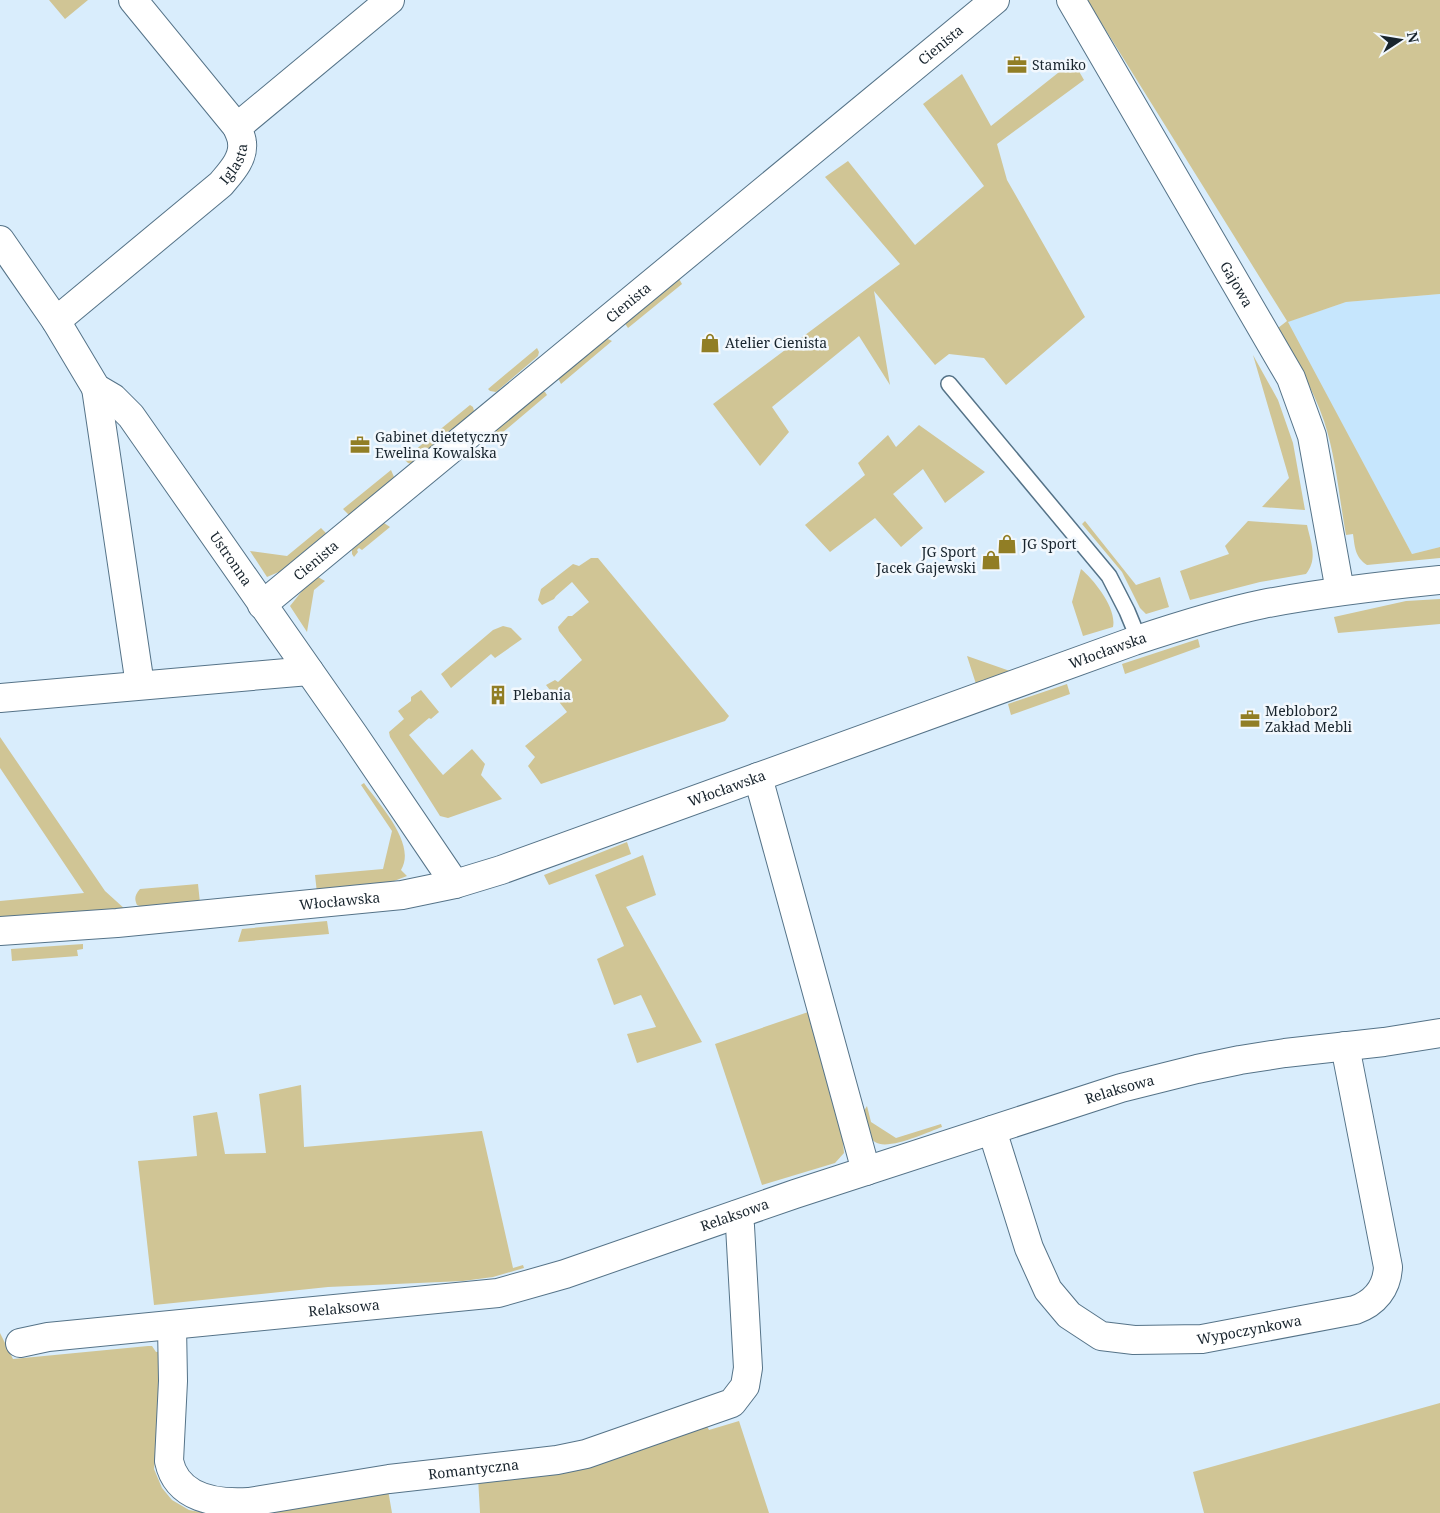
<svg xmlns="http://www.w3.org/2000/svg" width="1440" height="1513" viewBox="0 0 1440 1513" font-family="'Noto Serif',serif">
	<rect width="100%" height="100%" fill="#d9edfc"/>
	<path fill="#c6e6fd" d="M 1440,294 L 1440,547 L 1412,554 L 1287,322 L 1346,302 Z"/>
	<path fill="#d0c595" d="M 49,0 L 88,0 L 65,19 Z
		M 1087,0 L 1440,0 L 1440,294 L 1346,302 L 1288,322 L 1412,554 L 1440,547 L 1440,558 L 1367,565 C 1355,557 1355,548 1353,534 L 1346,535 C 1339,497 1336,457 1324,421 C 1313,388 1294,358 1278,328 L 1287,321 Z
		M 1073,61 L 1084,80 L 997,144 L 1007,180 L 1085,317 L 1006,385 L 984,358 L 949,354 L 935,365 L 874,291 L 890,385 L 859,336 L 772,407 L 789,432 L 760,466 L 713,404 L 900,264 L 825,177 L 848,161 L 915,245 L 984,186 L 923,104 L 962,74 L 991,126 Z
		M 678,277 L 682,284 L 628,328 L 624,322 Z
		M 606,338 L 612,341 L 561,384 L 558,378 Z
		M 537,348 L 539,352 L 538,356 L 496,392 L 490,391 L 488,389 Z
		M 1253,355 L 1278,400 L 1293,443 L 1305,510 L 1262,507 L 1289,478 Z
		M 542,391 L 545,392 L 547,395 L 496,438 L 494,430 Z
		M 470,405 L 473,407 L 474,411 L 412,464 L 408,463 L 404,459 Z
		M 919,425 L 985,472 L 945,503 L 923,469 L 893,494 L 923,528 L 901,547 L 875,518 L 830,552 L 805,525 L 865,475 L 858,463 L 888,435 L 896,447 Z
		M 391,470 L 394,477 L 349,515 L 343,509 Z
		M 1085,521 L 1136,585 L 1160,577 L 1169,607 L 1146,614 L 1140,608 L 1122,572 L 1082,524 Z
		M 1248,521 L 1307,525 C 1311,543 1318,559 1306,574 L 1260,582 L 1190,600 L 1180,571 L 1229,554 L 1225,546 Z
		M 384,523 L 390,527 L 362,550 L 359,548 L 357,550 L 358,552 L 354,557 L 352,554 L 352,550 Z
		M 321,528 L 326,533 L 281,571 L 267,577 L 250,551 L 287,556 Z
		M 591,558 L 598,558 L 729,716 L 725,721 L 541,784 L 528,766 L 535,757 L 525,746 L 567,712 L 546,685 L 555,680 L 558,682 L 582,660 L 559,631 L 558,627 L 568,616 L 572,616 L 589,602 L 572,582 L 556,596 L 554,599 L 542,605 L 538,600 L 541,589 L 573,564 L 579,566 Z
		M 1081,569 C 1094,580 1117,608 1113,627 L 1083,636 L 1072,602 Z
		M 318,577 L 325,581 L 314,590 L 307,632 L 290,606 L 302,591 Z
		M 1440,599 L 1440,624 L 1338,633 L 1334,617 L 1406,601 Z
		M 503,626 L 511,628 L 522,639 L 495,658 L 491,654 L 451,688 L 441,674 L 493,630 Z
		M 1198,639 L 1200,647 L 1125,674 L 1122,664 Z
		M 967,656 L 1010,671 L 976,684 Z
		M 1067,684 L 1070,694 L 1011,715 L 1008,704 Z
		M 421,690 L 439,712 L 431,719 L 429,718 L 409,735 L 443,775 L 472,749 L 485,764 L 481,775 L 502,799 L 448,818 L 440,816 L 390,737 L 389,732 L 404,719 L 398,711 L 411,701 L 411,697 Z
		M 0,737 L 105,891 L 126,910 L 0,918 L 0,901 L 84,893 L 0,768 Z
		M 364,783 C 379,804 417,844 401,870 L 407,876 L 389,883 L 317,893 L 315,875 L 383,869 L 392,831 L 361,785 Z
		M 627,842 L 631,854 L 549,885 L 544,875 Z
		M 643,855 L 656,895 L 626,907 L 702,1042 L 637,1063 L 627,1034 L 656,1027 L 641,995 L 614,1005 L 597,959 L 624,946 L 595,875 Z
		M 198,884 L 200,903 L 142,907 L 137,905 C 134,898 135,895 140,889 Z
		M 327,921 L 329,934 L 238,942 L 242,929 Z
		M 83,944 L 83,949 L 77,950 L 78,956 L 12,961 L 11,949 Z
		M 814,1010 L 850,1139 L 843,1142 L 844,1153 L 835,1163 L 762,1185 L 715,1044 Z
		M 301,1085 L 304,1147 L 482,1131 L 513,1268 L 523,1265 L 524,1268 L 493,1277 L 463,1281 L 328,1287 L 154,1305 L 138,1161 L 197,1156 L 193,1116 L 217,1112 L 225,1154 L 266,1153 L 259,1094 Z
		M 867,1106 L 871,1122 L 896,1138 L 941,1124 L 942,1127 C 928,1132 888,1151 875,1142 C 868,1137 863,1127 858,1120 Z
		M 0,1333 L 13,1359 L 148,1346 L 152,1346 L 156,1352 L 163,1351 L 164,1381 L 154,1469 L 162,1488 L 172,1500 L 189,1510 L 206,1513 L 0,1513 Z
		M 1440,1403 L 1440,1513 L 1204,1513 L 1193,1472 Z
		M 704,1421 L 709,1430 L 739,1421 L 769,1513 L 480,1513 L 478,1477 Z
		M 388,1490 L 392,1513 L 218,1513 Z"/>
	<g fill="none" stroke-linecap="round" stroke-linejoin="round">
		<defs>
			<path id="lane" d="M 949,384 L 1109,576 L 1127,611 L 1139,640"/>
			<g id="street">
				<path d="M 133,0 L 237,127"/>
				<path id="s1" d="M 1071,0 L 1291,378 L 1312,436 L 1340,591"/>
				<path id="s2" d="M 0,240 L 56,321 L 96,388 L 113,398 L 131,416 L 354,735 L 455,884"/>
				<path id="s3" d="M 56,321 L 221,184 C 230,173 244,159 242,143 C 242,138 239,132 237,127 L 390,0"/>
				<path d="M 96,388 L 140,685"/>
				<path id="s4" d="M 262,605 L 995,0"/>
				<path d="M 0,698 L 309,671"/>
				<path d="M 758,777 L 866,1171"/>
				<path id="s5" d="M 0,931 L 117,923 L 402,895 L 455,884 L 501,870 L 1134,641 C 1176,627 1219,613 1263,604 C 1321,593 1380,586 1440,580"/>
				<path id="s6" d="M 992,1130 L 1029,1248 L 1048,1290 L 1069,1315 L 1101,1336 L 1134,1340 L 1202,1339 L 1355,1310 C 1375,1303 1387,1288 1388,1267 L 1345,1046"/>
				<path id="s7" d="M 172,1326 L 173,1381 L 169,1461 C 177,1499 216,1504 249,1502 L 389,1479 L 557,1460 L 586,1454 L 732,1403 L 745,1386 L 748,1368 L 740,1226 L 736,1215"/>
				<path id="s8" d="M 20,1343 L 48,1337 L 498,1293 L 565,1274 L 795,1194 L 1121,1088 L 1197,1069 L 1240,1060 L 1285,1053 L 1384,1042 L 1440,1033"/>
			</g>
		</defs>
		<use href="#lane" stroke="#557388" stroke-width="18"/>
		<use href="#street" stroke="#557388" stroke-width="30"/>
		<use href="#lane" stroke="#fff" stroke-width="15"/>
		<use href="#street" stroke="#fff" stroke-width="28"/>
	</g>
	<defs>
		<symbol id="office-bare" viewBox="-9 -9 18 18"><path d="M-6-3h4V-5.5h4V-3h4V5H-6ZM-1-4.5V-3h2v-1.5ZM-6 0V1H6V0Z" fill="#917e25" stroke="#f2f8fd" stroke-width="2.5" paint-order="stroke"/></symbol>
		<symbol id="shop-bare" viewBox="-9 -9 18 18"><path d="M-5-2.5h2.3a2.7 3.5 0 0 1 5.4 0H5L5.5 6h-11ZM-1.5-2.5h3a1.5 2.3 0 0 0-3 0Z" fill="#917e25" stroke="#f2f8fd" stroke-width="2.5" paint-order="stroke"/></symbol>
		<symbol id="building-bare" viewBox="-9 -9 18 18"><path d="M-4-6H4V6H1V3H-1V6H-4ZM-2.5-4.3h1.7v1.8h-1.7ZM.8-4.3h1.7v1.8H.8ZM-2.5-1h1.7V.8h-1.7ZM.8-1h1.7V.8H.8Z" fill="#917e25" stroke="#f2f8fd" stroke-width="2.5" paint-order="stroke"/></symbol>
	</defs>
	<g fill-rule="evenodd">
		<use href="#office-bare" x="1003" y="51" width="28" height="28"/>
		<use href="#shop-bare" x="696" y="329" width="28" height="28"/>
		<use href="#office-bare" x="346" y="431" width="28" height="28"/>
		<use href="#shop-bare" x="993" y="530" width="28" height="28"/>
		<use href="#shop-bare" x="977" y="546" width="28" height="28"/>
		<use href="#building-bare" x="484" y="681" width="28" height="28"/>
		<use href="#office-bare" x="1236" y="705" width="28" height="28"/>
	</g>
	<g text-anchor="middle" stroke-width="5" stroke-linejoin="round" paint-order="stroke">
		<g font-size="14" fill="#18242d" stroke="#f2f8fd">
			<text dy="5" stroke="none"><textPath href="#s4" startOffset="880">Cienista</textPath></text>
			<text dy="5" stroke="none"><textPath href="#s3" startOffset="239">Iglasta</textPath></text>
			<text dy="5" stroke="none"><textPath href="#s1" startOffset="329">Gajowa</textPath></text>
			<text dy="5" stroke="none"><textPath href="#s4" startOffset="475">Cienista</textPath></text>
			<text dy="5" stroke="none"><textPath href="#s2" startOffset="396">Ustronna</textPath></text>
			<text dy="5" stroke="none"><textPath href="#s4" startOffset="70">Cienista</textPath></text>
			<text dy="5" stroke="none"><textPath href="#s5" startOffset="1151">Włocławska</textPath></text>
			<text dy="5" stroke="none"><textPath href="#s5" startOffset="746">Włocławska</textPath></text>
			<text dy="5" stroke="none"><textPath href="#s5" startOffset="341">Włocławska</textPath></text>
			<text dy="5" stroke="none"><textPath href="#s8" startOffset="1135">Relaksowa</textPath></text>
			<text dy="5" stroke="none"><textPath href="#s8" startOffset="730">Relaksowa</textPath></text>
			<text dy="5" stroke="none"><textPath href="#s8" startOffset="326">Relaksowa</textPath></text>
			<text dy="5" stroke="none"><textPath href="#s6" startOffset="390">Wypoczynkowa</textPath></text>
			<text dy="5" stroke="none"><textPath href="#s7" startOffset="461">Romantyczna</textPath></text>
		</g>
		<g font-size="14" fill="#18242d" stroke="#f2f8fd" text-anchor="start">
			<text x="1032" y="70">Stamiko</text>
			<text x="725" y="348">Atelier Cienista</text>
			<text x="375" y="442">Gabinet dietetyczny<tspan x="375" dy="16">Ewelina Kowalska</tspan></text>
			<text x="1022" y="549">JG Sport</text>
			<text x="976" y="557" text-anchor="end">JG Sport<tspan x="976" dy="16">Jacek Gajewski</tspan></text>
			<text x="513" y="700">Plebania</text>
			<text x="1265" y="716">Meblobor2<tspan x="1265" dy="16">Zakład Mebli</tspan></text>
		</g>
	</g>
	<g transform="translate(1400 40) rotate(78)" stroke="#f2f8fd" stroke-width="4" paint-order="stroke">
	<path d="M0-4L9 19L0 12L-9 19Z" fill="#18242d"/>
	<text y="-8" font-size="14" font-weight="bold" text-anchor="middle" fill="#18242d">N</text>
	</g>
</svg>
